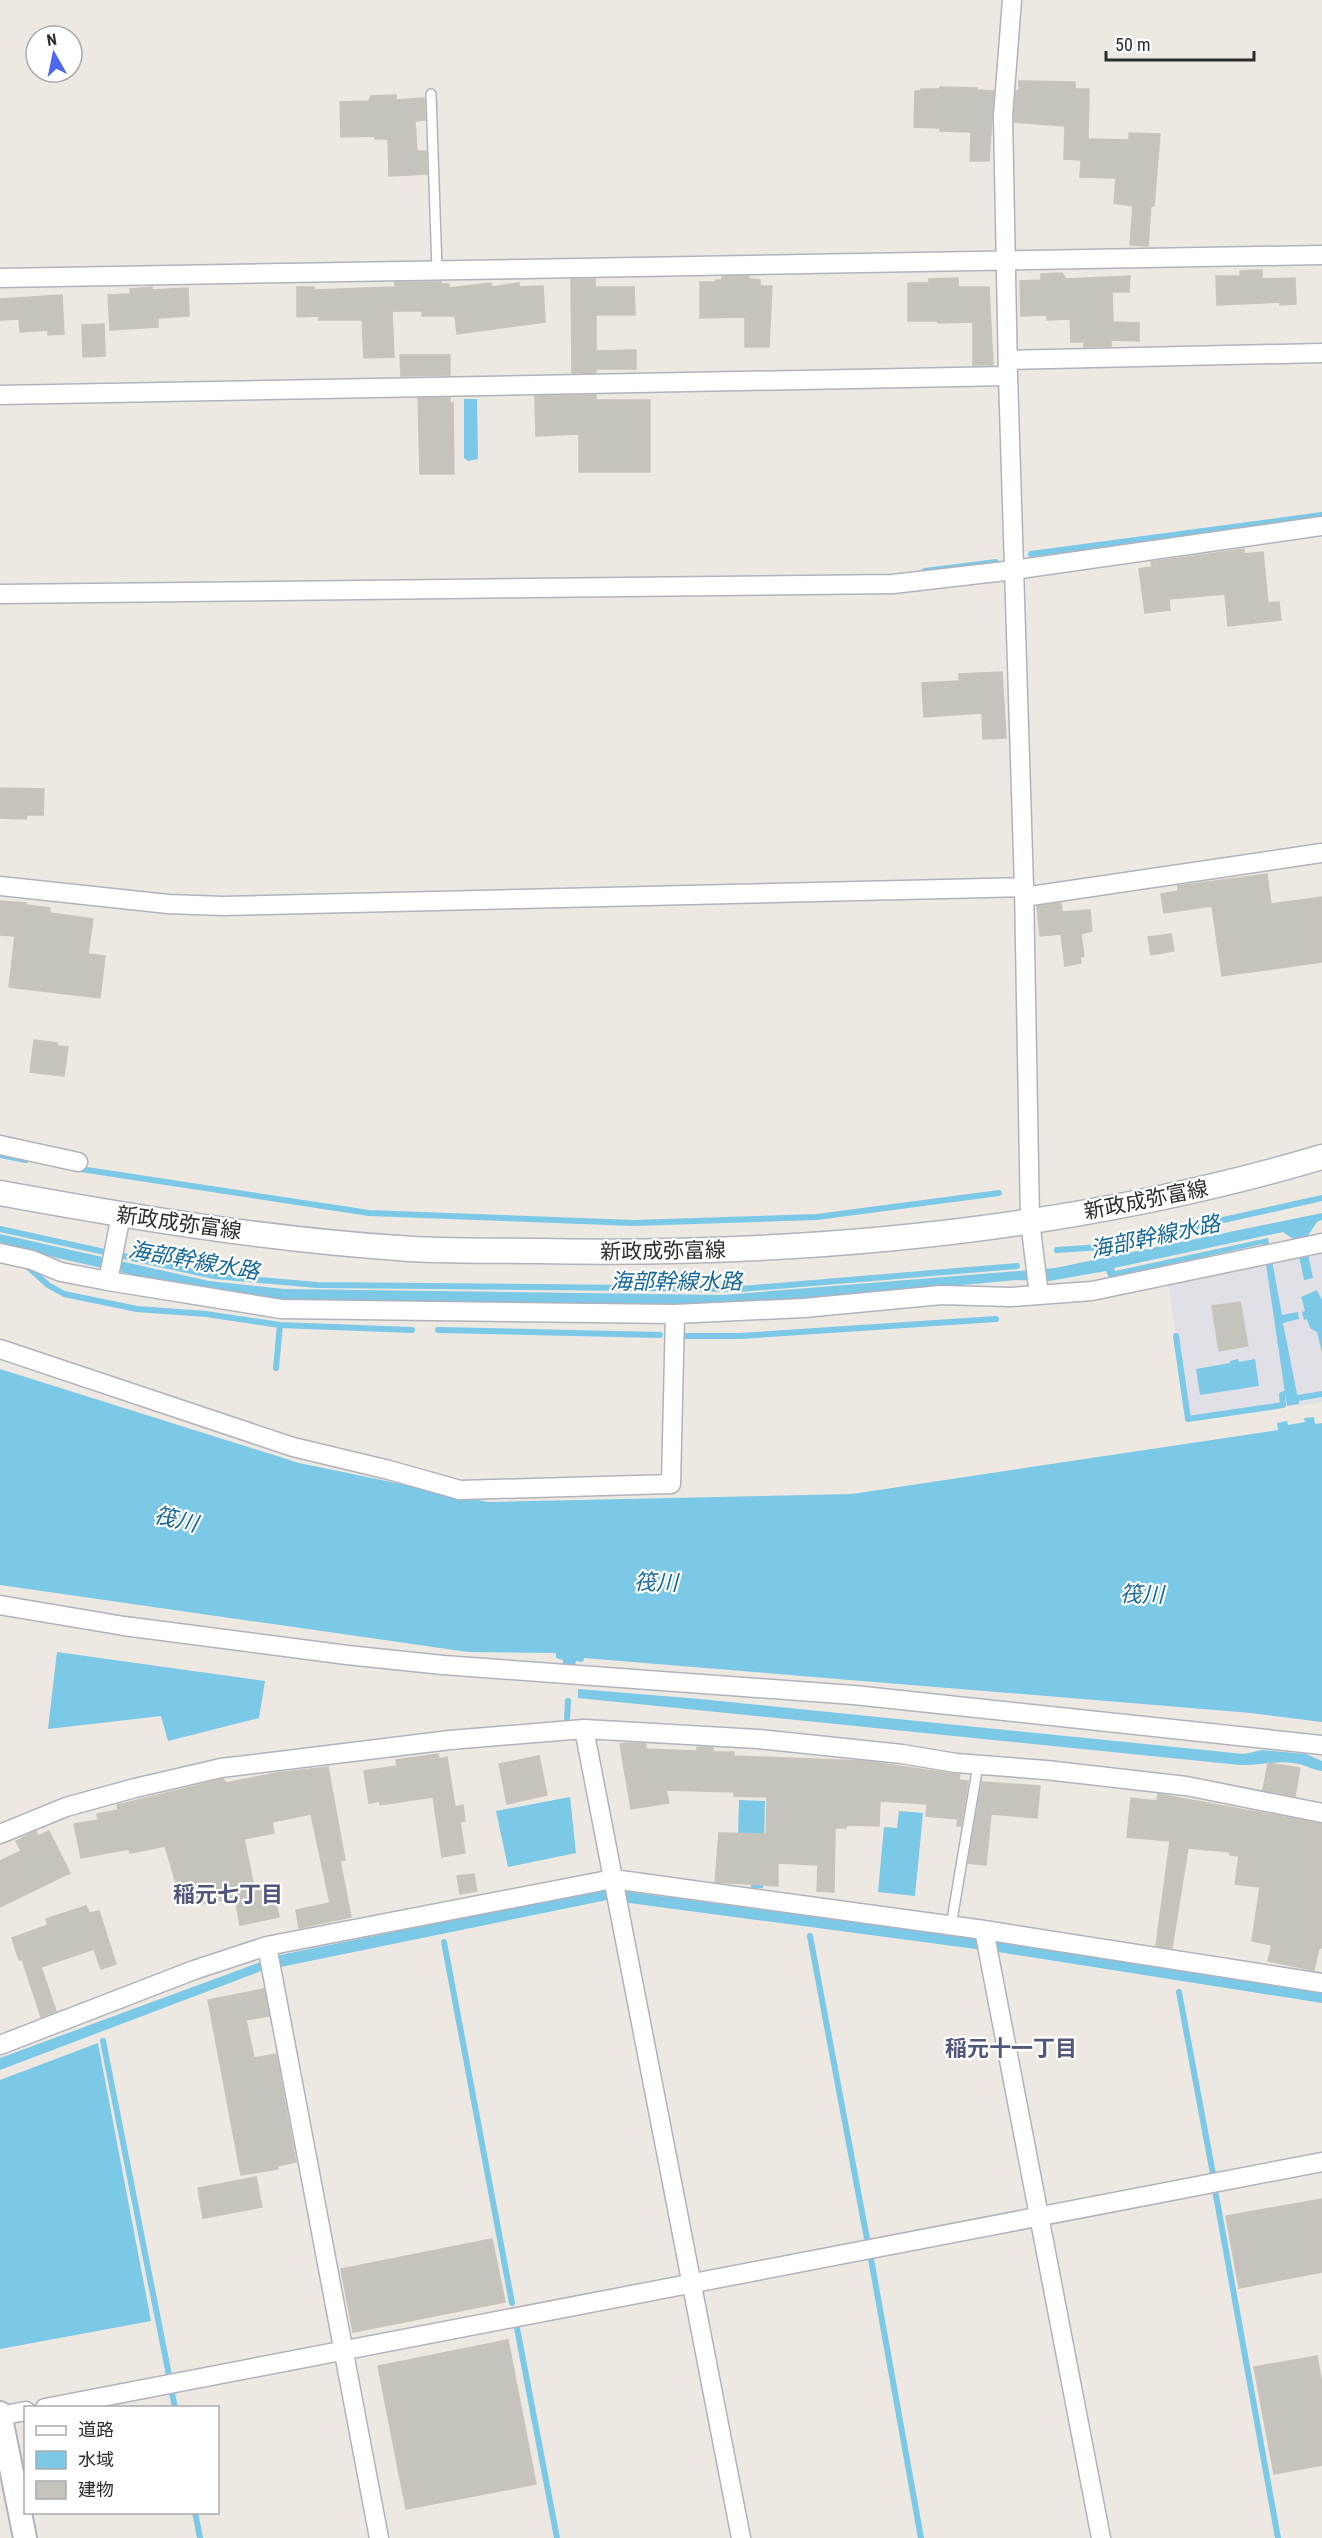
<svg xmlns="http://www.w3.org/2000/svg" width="1322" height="2538" viewBox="0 0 1322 2538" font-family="'Roboto Condensed','Noto Sans JP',sans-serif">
	<rect width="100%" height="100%" fill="#ede8e1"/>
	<path fill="#e2e0e7" d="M 1322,1250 L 1322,1402 L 1300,1406 L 1297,1399 L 1283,1322 L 1299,1319 L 1282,1316 L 1273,1262 Z
		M 1267,1264 L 1287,1391 L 1280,1394 L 1281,1405 L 1189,1418 L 1168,1284 Z"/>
	<path fill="#7cc8e7" d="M 464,399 L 477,399 L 478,459 L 468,461 L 464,458 Z
		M 1322,1213 L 1322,1220 L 1317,1222 L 1305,1240 L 1313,1278 L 1304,1280 L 1296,1241 L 1283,1232 L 1114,1268 L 1115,1271 L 1268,1238 L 1282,1315 L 1298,1312 L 1299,1319 L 1283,1323 L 1299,1404 L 1287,1406 L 1263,1244 L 1109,1278 L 1106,1271 L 1049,1281 L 1016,1280 L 751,1305 L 283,1300 L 204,1291 L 0,1245 L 0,1234 L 209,1281 L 284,1289 L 723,1295 L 1055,1268 Z
		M 1317,1290 L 1322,1300 L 1322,1353 L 1317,1332 L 1310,1328 L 1307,1319 L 1304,1320 L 1302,1312 L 1305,1311 L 1301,1297 Z
		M 1238,1359 L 1239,1362 L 1255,1359 L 1259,1386 L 1200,1395 L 1196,1369 L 1230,1363 L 1230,1361 Z
		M 0,1369 L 299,1463 L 488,1502 L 852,1494 L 1278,1430 L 1277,1423 L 1287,1421 L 1288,1425 L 1305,1422 L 1304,1418 L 1314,1417 L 1315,1424 L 1322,1423 L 1322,1722 L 1251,1713 L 584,1658 L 583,1662 L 576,1661 L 575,1665 L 563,1664 L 563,1660 L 556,1658 L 556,1653 L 468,1652 L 0,1585 Z
		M 57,1652 L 265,1681 L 259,1718 L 168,1741 L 161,1716 L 48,1729 Z
		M 578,1689 L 700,1699 L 1244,1754 L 1262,1750 L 1306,1754 L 1322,1761 L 1322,1771 C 1313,1770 1307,1766 1299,1764 C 1279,1759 1259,1766 1240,1765 L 578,1698 Z
		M 570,1797 L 576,1853 L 508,1867 L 496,1811 Z
		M 739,1800 L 765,1801 L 763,1888 L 751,1888 L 753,1835 L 738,1834 Z
		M 899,1811 L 923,1813 L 915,1896 L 878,1892 L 884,1827 L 897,1828 Z
		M 607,1889 L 975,1938 L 1322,1991 L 1322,2003 L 998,1952 L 607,1900 L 261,1971 L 0,2070 L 0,2058 L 280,1955 Z
		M 98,2043 L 151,2321 L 0,2349 L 0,2080 Z"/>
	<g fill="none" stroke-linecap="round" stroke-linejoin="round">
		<path stroke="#7cc8e7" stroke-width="6" d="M 1031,554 L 1322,515
			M 925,571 L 996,562
			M 0,1155 L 26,1160
			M 74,1168 L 369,1213 L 634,1223 L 817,1217 L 999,1193
			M 0,1229 L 214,1276 L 317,1285 L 740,1289 L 1017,1266
			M 1057,1250 L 1102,1247 L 1322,1198
			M 28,1267 L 48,1285 L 64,1294 L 137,1309 L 206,1314 L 280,1325 L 412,1330
			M 438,1330 L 660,1335
			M 683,1336 L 740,1336 L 996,1319
			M 1176,1336 L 1188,1419 L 1283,1405 L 1282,1395 L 1291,1391
			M 276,1368 L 280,1325
			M 1292,1402 L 1298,1398 L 1322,1394
			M 567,1718 L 568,1701
			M 810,1936 L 867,2239
			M 444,1942 L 512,2303
			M 1179,1992 L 1213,2174
			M 103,2041 L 169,2375
			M 1215,2190 L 1278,2538
			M 871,2259 L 921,2538
			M 517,2328 L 557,2538
			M 172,2393 L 175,2408
			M 195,2512 L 200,2538"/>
	</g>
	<path fill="#c6c2bc" stroke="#c9c4ba" stroke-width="1.5" d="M 1019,81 L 1075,82 L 1075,89 L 1089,89 L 1088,139 L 1129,140 L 1129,133 L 1160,134 L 1154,206 L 1151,206 L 1148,246 L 1130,245 L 1133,206 L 1114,203 L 1116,178 L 1080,177 L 1081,160 L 1064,159 L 1065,126 L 1014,122 L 1016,91 L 1019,91 Z
		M 940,87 L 977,88 L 977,90 L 994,91 L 989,161 L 970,161 L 971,132 L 940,131 L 940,128 L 914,127 L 915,91 L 921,91 L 921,89 L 940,89 Z
		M 396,95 L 396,100 L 424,98 L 425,120 L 415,121 L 417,151 L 426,151 L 427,174 L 389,176 L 388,139 L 375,139 L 374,136 L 341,137 L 340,102 L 369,101 L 371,96 Z
		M 1262,270 L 1262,279 L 1295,278 L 1296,304 L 1280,305 L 1280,302 L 1217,305 L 1216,276 L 1240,276 L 1240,271 Z
		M 1062,273 L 1066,279 L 1130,276 L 1129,292 L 1112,292 L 1113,322 L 1139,323 L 1139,341 L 1111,340 L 1111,346 L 1084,347 L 1084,342 L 1071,342 L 1070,319 L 1047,320 L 1047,315 L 1021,316 L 1020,281 L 1041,280 L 1041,274 Z
		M 749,276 L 749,279 L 760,280 L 760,286 L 772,286 L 769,347 L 745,347 L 745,317 L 700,318 L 700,282 L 716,282 L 716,280 L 722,280 L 722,277 Z
		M 958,278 L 958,287 L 989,287 L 993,365 L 973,365 L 973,322 L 938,323 L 938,321 L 908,321 L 908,283 L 929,283 L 929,279 Z
		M 571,279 L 595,279 L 595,287 L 634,287 L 635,315 L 596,315 L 596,351 L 636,350 L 636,369 L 596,369 L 596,373 L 572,373 Z
		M 395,282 L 441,282 L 441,284 L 449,284 L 449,288 L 491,283 L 492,287 L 519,283 L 519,287 L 543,286 L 545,322 L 457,334 L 455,316 L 422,316 L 422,311 L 392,311 L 394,357 L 364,358 L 362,320 L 319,320 L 319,316 L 297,317 L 297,287 L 314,287 L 314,290 L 395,287 Z
		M 152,287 L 152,290 L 188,288 L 189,316 L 158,318 L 158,327 L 110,330 L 108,295 L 130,294 L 130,289 Z
		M 62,295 L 64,334 L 48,335 L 48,330 L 20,332 L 19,319 L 0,320 L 0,299 Z
		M 104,324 L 105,356 L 83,357 L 82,325 Z
		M 400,355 L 450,355 L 450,375 L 401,376 Z
		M 596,395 L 596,400 L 650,400 L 650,472 L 579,472 L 579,434 L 536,436 L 535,396 Z
		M 418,398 L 450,398 L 450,403 L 453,403 L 454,474 L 420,474 Z
		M 1244,549 L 1244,554 L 1263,552 L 1268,603 L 1279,602 L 1281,620 L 1228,626 L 1225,594 L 1169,599 L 1170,610 L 1145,613 L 1139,569 L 1152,567 L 1151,562 Z
		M 1002,672 L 1006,738 L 983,739 L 982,713 L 924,717 L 922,683 L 959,681 L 959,674 Z
		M 0,788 L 44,789 L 43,815 L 27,815 L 26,819 L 0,818 Z
		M 1267,874 L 1271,904 L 1322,897 L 1322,962 L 1222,976 L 1212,906 L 1164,913 L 1161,894 L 1178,891 L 1178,886 Z
		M 0,901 L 26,903 L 26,905 L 50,908 L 50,913 L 93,919 L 88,954 L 105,956 L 100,998 L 9,987 L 15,936 L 0,935 Z
		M 1061,903 L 1062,912 L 1090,910 L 1092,931 L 1081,934 L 1084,956 L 1080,957 L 1081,963 L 1065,966 L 1061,934 L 1040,936 L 1037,906 Z
		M 1171,934 L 1174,951 L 1151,955 L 1148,937 Z
		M 34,1040 L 57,1043 L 57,1046 L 68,1047 L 64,1076 L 30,1072 Z
		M 1240,1302 L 1248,1346 L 1219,1351 L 1212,1306 Z
		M 628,1743 L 646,1744 L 646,1749 L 697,1751 L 697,1747 L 713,1748 L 713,1752 L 734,1752 L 734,1756 L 865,1761 L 960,1775 L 959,1780 L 968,1781 L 961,1826 L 957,1826 L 958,1819 L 926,1816 L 927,1804 L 880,1801 L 879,1826 L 847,1825 L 846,1828 L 835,1828 L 834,1892 L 817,1891 L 818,1865 L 778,1863 L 778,1886 L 715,1882 L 719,1833 L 766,1834 L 767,1797 L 734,1796 L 734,1792 L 666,1790 L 669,1803 L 631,1809 L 620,1744 Z
		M 438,1754 L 439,1759 L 447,1757 L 455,1807 L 463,1805 L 465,1821 L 460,1822 L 465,1853 L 442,1857 L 433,1797 L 380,1805 L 380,1801 L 369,1803 L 364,1771 L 397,1766 L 396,1760 Z
		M 539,1756 L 547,1795 L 507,1804 L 499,1764 Z
		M 1268,1763 L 1300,1768 L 1295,1796 L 1263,1790 Z
		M 328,1767 L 345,1860 L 340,1861 L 351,1917 L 299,1928 L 296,1910 L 330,1903 L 311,1814 L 272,1822 L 274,1833 L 244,1839 L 255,1891 L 273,1888 L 279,1917 L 240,1925 L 235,1898 L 191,1906 L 190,1900 L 182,1903 L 165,1846 L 130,1853 L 129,1849 L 81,1858 L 74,1824 L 98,1820 L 97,1814 L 118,1810 L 117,1805 L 223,1779 L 226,1783 L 276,1773 Z
		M 982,1782 L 1040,1786 L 1037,1818 L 991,1814 L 986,1865 L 968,1863 Z
		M 1158,1794 L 1322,1824 L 1322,1948 L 1319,1948 L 1314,1970 L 1268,1961 L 1272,1945 L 1252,1941 L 1260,1887 L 1235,1884 L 1239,1856 L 1230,1855 L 1230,1852 L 1188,1848 L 1172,1948 L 1156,1946 L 1170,1841 L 1127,1837 L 1131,1798 L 1157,1801 Z
		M 36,1831 L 38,1836 L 49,1831 L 70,1873 L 0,1907 L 0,1861 L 21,1851 L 16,1841 Z
		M 474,1874 L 477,1891 L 460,1894 L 457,1876 Z
		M 86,1906 L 90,1913 L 99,1911 L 116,1964 L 101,1969 L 94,1949 L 41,1967 L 56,2011 L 41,2017 L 22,1959 L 19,1960 L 12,1938 L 48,1925 L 46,1919 Z
		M 264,1989 L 269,2016 L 246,2020 L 254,2058 L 276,2054 L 296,2162 L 277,2166 L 278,2169 L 241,2175 L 208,2000 Z
		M 256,2177 L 262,2207 L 203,2218 L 198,2188 Z
		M 1322,2199 L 1322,2272 L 1239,2288 L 1226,2216 Z
		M 492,2239 L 505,2302 L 353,2332 L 341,2269 Z
		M 508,2340 L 536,2484 L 406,2509 L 378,2366 Z
		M 1317,2356 L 1322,2385 L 1322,2465 L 1274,2474 L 1254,2367 Z"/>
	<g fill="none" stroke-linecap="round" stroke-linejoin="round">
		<defs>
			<path id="service" d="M 431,94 L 437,270
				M 951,1926 L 978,1765"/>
			<path id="minor" d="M 1012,0 L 1003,116 L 1008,376 L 1024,887 L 1030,1221 L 1039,1295
				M 0,278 L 1322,255
				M 1008,360 L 1322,353
				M 0,395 L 1008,376
				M 0,594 L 893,584 L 1014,570 L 1322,526
				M 0,886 L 168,904 L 223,906 L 1024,887
				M 1024,897 L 1322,853
				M 0,1145 L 78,1162
				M 121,1215 L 108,1281 L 281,1309 L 675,1314 L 804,1308 L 941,1295 L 1011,1297 L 1092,1291 L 1322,1243
				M 0,1253 L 32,1260 L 61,1272 L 108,1281
				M 0,1349 L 293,1447 L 389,1470 L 460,1490 L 671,1484 L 675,1314
				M 0,1605 L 124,1626 L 347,1655 L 443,1665 L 854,1695 L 1322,1745
				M 584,1729 L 741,2538
				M 0,1834 L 66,1807 L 135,1788 L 221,1768 L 450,1740 L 584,1729 L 758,1739 L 902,1754 L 956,1763 L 1046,1770 L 1186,1786 L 1322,1813
				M 984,1930 L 1101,2538
				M 267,1946 L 379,2538
				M 0,2045 L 194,1970 L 267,1946 L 613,1879 L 984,1930 L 1322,1983
				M 45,2408 L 1322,2162
				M 0,2416 L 26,2411"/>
			<path id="tertiary" d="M 0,2413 L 25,2538"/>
			<path id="secondary" d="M 0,1193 C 132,1217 264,1239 398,1248 C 445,1252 493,1250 539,1251 C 802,1256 1069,1232 1322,1157"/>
		</defs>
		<use href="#service" stroke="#b1b2bc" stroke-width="12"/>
		<use href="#minor" stroke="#b1b2bc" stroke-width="21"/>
		<use href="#tertiary" stroke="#b1b2bc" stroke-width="26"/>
		<use href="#secondary" stroke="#b1b2bc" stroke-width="27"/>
		<use href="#service" stroke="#fff" stroke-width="9"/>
		<use href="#minor" stroke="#fff" stroke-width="18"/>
		<use href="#tertiary" stroke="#fff" stroke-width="22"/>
		<use href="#secondary" stroke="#fff" stroke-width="24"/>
	</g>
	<g text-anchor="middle" stroke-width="4.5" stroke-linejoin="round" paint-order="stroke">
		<g font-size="21" fill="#2d2d2d" stroke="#fff">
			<text transform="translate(1146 1200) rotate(-11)" y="7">新政成弥富線</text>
			<text transform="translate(179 1223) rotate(8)" y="7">新政成弥富線</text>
			<text transform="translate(663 1251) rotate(-1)" y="7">新政成弥富線</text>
		</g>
		<g font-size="22" font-style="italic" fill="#176897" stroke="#fff">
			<text transform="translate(1155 1236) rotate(-12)" y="8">海部幹線水路</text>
			<text transform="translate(194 1260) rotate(10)" y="8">海部幹線水路</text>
			<text x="676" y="1289">海部幹線水路</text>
			<text transform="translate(176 1519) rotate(13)" y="8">筏川</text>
			<text transform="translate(656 1582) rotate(1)" y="8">筏川</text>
			<text transform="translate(1142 1594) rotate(1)" y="8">筏川</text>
		</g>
		<g font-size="22" font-weight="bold" fill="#50577b" stroke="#fff">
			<text x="228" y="1902">稲元七丁目</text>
			<text x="1011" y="2056">稲元十一丁目</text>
		</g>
	</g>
	<rect x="24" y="2406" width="195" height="108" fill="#ffffff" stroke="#ababab" stroke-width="1.5"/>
	<rect x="36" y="2426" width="30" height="9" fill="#ffffff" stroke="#ababab" stroke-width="1.5"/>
	<text x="78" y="2436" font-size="18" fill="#2d2d2d">道路</text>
	<rect x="36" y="2451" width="30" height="18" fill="#7cc8e7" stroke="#ababab" stroke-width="1.5"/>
	<text x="78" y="2466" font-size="18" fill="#2d2d2d">水域</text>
	<rect x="36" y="2481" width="30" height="18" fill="#c6c2bc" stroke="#ababab" stroke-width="1.5"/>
	<text x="78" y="2496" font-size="18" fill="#2d2d2d">建物</text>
	<g transform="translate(54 54) rotate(351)"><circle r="28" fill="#ffffff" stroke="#ababab" stroke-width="1.5"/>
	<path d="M0-4.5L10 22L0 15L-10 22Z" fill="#4d68ee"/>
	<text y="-9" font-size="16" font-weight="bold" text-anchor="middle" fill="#2d2d2d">N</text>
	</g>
	<path d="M1106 51v9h148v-9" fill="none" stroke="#2d2d2d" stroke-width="3"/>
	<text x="1115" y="51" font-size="18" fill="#2d2d2d" stroke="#ffffff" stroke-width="4.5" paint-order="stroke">50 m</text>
</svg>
